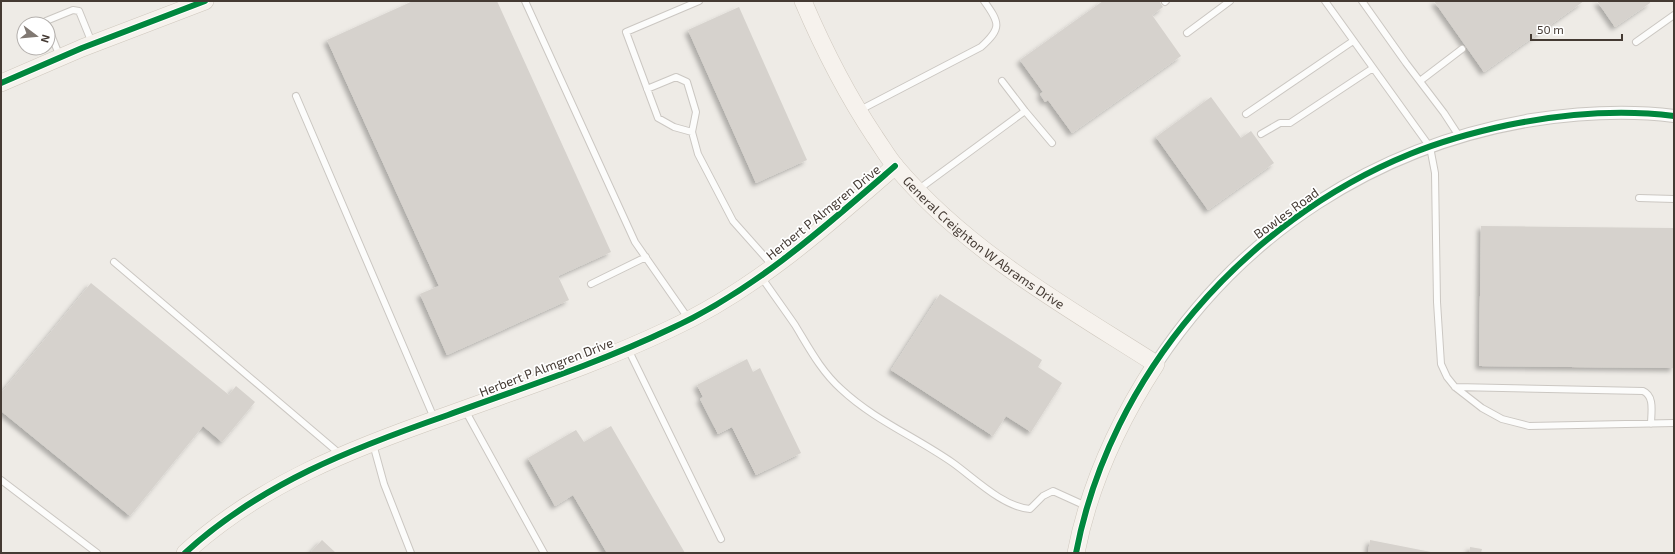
<svg xmlns="http://www.w3.org/2000/svg" width="1675" height="554" viewBox="0 0 1675 554" font-family="'Exo 2',sans-serif">
	<defs>
		<filter id="shadow"><feDropShadow dx="-3.5" dy="3.5" stdDeviation="2" flood-color="#0004"/></filter>
	</defs>
	<rect width="100%" height="100%" fill="#eeebe6"/>
	<path fill="#d6d2cd" filter="url(#shadow)" d="M 413,1 L 497,1 L 611,252 L 558,276 L 569,300 L 447,355 L 420,294 L 439,286 L 327,40 Z
		M 1103,1 L 1159,1 L 1163,7 L 1152,15 L 1181,56 L 1072,133 L 1048,100 L 1045,102 L 1040,94 L 1043,92 L 1020,60 Z
		M 1434,1 L 1584,1 L 1484,72 Z
		M 1597,1 L 1650,1 L 1650,3 L 1615,27 Z
		M 739,7 L 807,160 L 756,183 L 688,30 Z
		M 1211,97 L 1241,138 L 1251,131 L 1274,163 L 1208,210 L 1156,137 Z
		M 1481,226 L 1674,228 L 1674,368 L 1479,366 Z
		M 91,283 L 229,395 L 236,386 L 255,402 L 222,442 L 203,426 L 130,516 L 1,411 L 1,393 Z
		M 940,294 L 1042,360 L 1038,367 L 1062,383 L 1031,432 L 1006,416 L 993,436 L 891,370 Z
		M 747,359 L 753,372 L 760,368 L 801,453 L 756,475 L 732,427 L 718,434 L 700,399 L 703,397 L 697,385 Z
		M 611,426 L 685,553 L 607,553 L 573,495 L 555,506 L 528,458 L 576,430 L 584,442 Z
		M 322,540 L 336,553 L 310,553 Z
		M 1370,540 L 1431,552 L 1431,553 L 1368,553 Z
		M 1470,547 L 1482,549 L 1481,553 L 1469,553 Z"/>
	<g fill="none" stroke-linecap="round" stroke-linejoin="round">
		<defs>
			<path id="lane" d="M 525,1 L 635,242 L 688,318
				M 699,1 L 626,32 L 658,118 L 674,127 L 692,132 L 698,154 L 733,221 L 773,266
				M 1325,1 L 1430,147 L 1435,173 L 1437,302 L 1441,364 L 1447,377 L 1455,387 L 1482,408 L 1502,419 L 1529,426 L 1674,423
				M 1362,1 L 1406,63 L 1444,113 L 1459,136
				M 1165,2 L 1166,1
				M 47,24 L 46,21 L 73,10 L 79,11 L 92,43
				M 48,27 L 60,57
				M 1187,33 L 1230,1
				M 1636,42 L 1674,15
				M 1002,81 L 1025,111 L 1052,143
				M 1420,81 L 1462,49
				M 647,89 L 676,77 L 687,82 L 696,112 L 692,132
				M 296,96 L 434,418
				M 860,110 L 981,47 C 1002,28 1000,23 984,1
				M 1246,114 L 1353,41
				M 1261,134 L 1280,123 L 1290,123 L 1373,68
				M 919,189 L 1025,111
				M 1639,198 L 1674,199
				M 114,262 L 340,454
				M 762,278 C 773,294 784,309 795,325 C 809,348 821,371 841,389 C 874,420 916,437 953,463 C 974,478 1003,507 1030,509 L 1043,496 L 1053,491 L 1086,506
				M 591,284 L 646,257
				M 628,349 L 721,539
				M 1455,387 L 1643,391 C 1655,396 1651,413 1651,424
				M 465,410 L 544,553
				M 373,444 L 384,484 L 411,553
				M 1,480 L 97,553"/>
			<path id="street" d="M 1156,364 C 1243,232 1376,146 1532,120 C 1578,113 1627,110 1674,116"/>
			<g id="secondary">
				<path id="s1" d="M 803,1 C 823,48 847,95 875,137 C 882,147 888,158 896,167 C 967,251 1065,306 1156,364 C 1119,421 1089,486 1076,553"/>
				<path d="M 1,83 L 82,48 L 205,1"/>
				<path d="M 185,553 C 260,484 353,448 448,415 C 522,388 599,363 670,329 C 755,290 825,227 895,166"/>
			</g>
		</defs>
		<use href="#lane" stroke="#cbc7c2" stroke-width="8"/>
		<use href="#street" stroke="#cbc7c2" stroke-width="14"/>
		<use href="#secondary" stroke="#cfc8be" stroke-width="18"/>
		<use href="#lane" stroke="#fcfcfb" stroke-width="6"/>
		<use href="#street" stroke="#fcfcfb" stroke-width="12"/>
		<use href="#secondary" stroke="#f6f2ed" stroke-width="17"/>
		<defs>
			<path id="cycleway" d="M 1,83 L 82,48 L 205,1
				M 185,553 C 260,484 353,448 448,415 C 522,388 599,363 670,329 C 755,290 825,227 895,166
				M 1076,553 C 1110,375 1245,221 1410,154 C 1442,141 1475,132 1508,125 C 1562,114 1619,109 1674,116"/>
		</defs>
		<use href="#cycleway" stroke="#fff" stroke-width="8"/>
		<use href="#cycleway" stroke="#00873e" stroke-width="6"/>
	</g>
	<g text-anchor="middle" stroke-width="3.5" stroke-linejoin="round" paint-order="stroke">
		<g font-size="13" fill="#443a33" stroke="#fff">
			<text transform="translate(823 212) rotate(-39)" y="5">Herbert P Almgren Drive</text>
			<text transform="translate(1286 213) rotate(-36)" y="5">Bowles Road</text>
			<text dy="5" stroke="none"><textPath href="#s1" startOffset="307">General Creighton W Abrams Drive</textPath></text>
			<text transform="translate(546 367) rotate(-21)" y="5">Herbert P Almgren Drive</text>
		</g>
	</g>
	<rect width="1675" height="554" fill="none" stroke="#443a33" stroke-width="4"/>
	<g transform="translate(36 36) rotate(106)"><circle r="19" fill="#ffffff" stroke="#b4b0ad"/>
	<path d="M0-3L7 15L0 10L-7 15Z" fill="#807872"/>
	<text y="-6" font-size="11" font-weight="bold" text-anchor="middle" fill="#443a33">N</text>
	</g>
	<path d="M1531 34v6h91v-6" fill="none" stroke="#443a33" stroke-width="2"/>
	<text x="1537" y="34" font-size="12" fill="#443a33" stroke="#ffffff" stroke-width="3" paint-order="stroke">50 m</text>
</svg>
